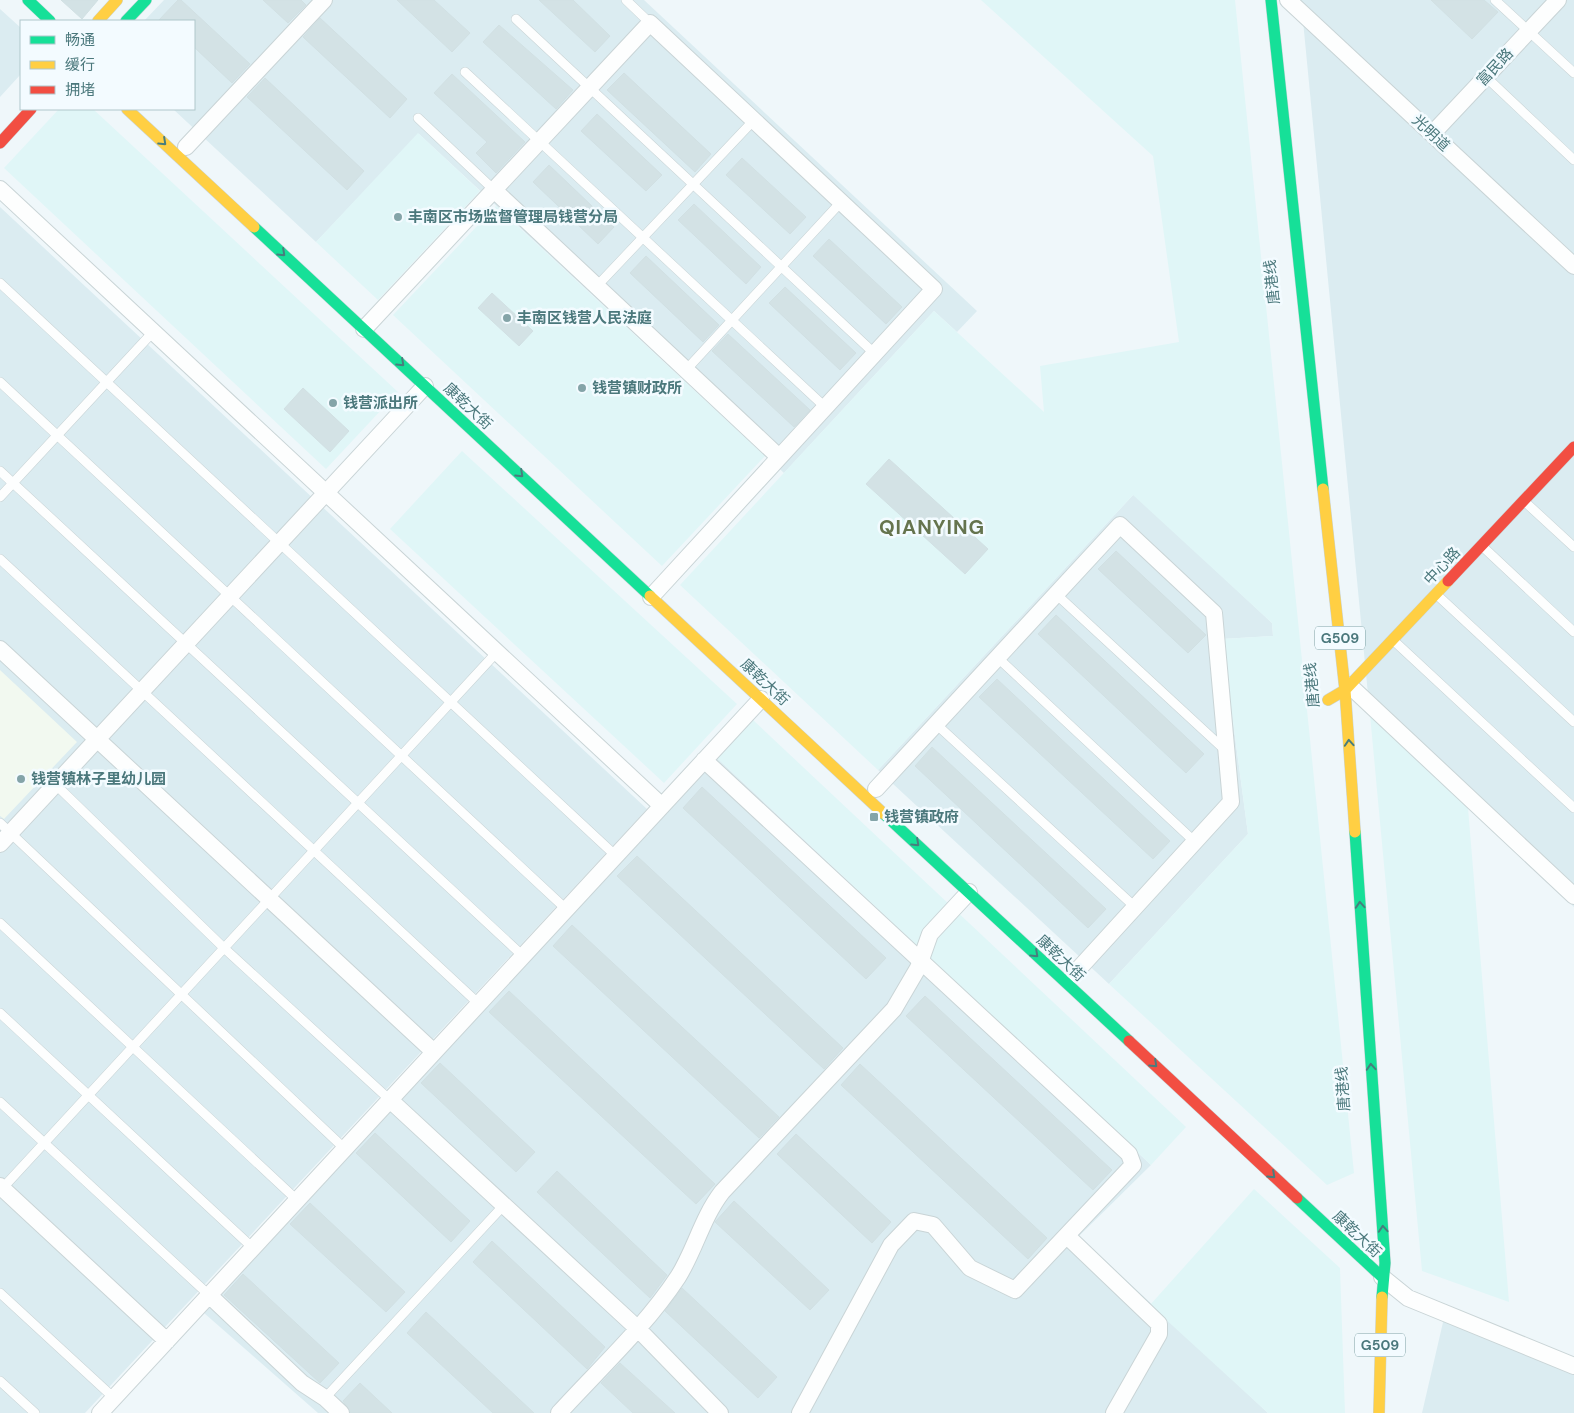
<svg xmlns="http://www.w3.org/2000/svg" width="1574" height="1413" viewBox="0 0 1574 1413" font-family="'DM Sans','Noto Sans SC',sans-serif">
	<rect width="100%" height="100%" fill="#eff7fa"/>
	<path fill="#dbecf1" d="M 164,0 L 644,0 L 977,311 L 957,332 L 934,311 L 784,473 L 419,134 L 316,242 L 173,109 L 194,109 L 194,21 L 144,21 Z
		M 1301,0 L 1574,0 L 1574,907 L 1370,715 Z
		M 0,9 L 21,28 L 21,74 L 0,97 Z
		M 0,207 L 647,809 L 85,1413 L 0,1413 Z
		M 1134,494 L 1272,623 L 1273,636 L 1222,639 L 1248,834 L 1109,984 L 878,770 Z
		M 717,758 L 1151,1165 L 1079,1236 L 1268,1413 L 318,1413 L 204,1313 Z
		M 1444,1318 L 1574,1372 L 1574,1413 L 1422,1413 Z"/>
	<path fill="#e0f6f7" d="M 981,0 L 1235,0 L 1354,1173 L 1327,1185 L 1109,984 L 1248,834 L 1222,639 L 1273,636 L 1272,623 L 1133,495 L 878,770 L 680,585 L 934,311 L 1044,412 L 1040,366 L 1179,342 L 1153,156 Z
		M 59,109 L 93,109 L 398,392 L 326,469 L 4,168 Z
		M 418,133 L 480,191 L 378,300 L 316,242 Z
		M 496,206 L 765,456 L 662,566 L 393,315 Z
		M 462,451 L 737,704 L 664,783 L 390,529 Z
		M 1370,715 L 1468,808 L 1509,1302 L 1422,1271 Z
		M 753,720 L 1186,1127 L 1151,1165 L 717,758 Z
		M 1254,1189 L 1340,1268 L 1345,1413 L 1268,1413 L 1150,1305 Z"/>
	<path fill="#f2f9f0" d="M 0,670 L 77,742 L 4,819 L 0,816 Z"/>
	<path fill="#d3e2e5" stroke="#d1e0e3" d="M 61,0 L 98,0 L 82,19 Z
		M 178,0 L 181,0 L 250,64 L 232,83 L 194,47 L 194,21 L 158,21 Z
		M 263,0 L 301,0 L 306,5 L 288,23 Z
		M 397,0 L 434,0 L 470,33 L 452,52 Z
		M 539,0 L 573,0 L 610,36 L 595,52 Z
		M 1431,0 L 1484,0 L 1498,12 L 1472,39 Z
		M 320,18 L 407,99 L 390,118 L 303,37 Z
		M 499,25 L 573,90 L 556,109 L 483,42 Z
		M 624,73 L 711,154 L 695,172 L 607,90 Z
		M 452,74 L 525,142 L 496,173 L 476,153 L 487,142 L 434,93 Z
		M 265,78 L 364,171 L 347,190 L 247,97 Z
		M 597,114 L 662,175 L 646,191 L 581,131 Z
		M 742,158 L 806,217 L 790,234 L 726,175 Z
		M 549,165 L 614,227 L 598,244 L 533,182 Z
		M 694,204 L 761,267 L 746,284 L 678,220 Z
		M 829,239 L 902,307 L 886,324 L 813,256 Z
		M 646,256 L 719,325 L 703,342 L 630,273 Z
		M 785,287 L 856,353 L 840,370 L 769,303 Z
		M 492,293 L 533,331 L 519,346 L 478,308 Z
		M 728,334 L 810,410 L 794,427 L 712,351 Z
		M 303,388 L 349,431 L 330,452 L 284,409 Z
		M 889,459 L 988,549 L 965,574 L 866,484 Z
		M 1116,551 L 1206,635 L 1188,653 L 1098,569 Z
		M 1056,615 L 1204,754 L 1186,773 L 1038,634 Z
		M 997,679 L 1170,841 L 1153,859 L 979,697 Z
		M 932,747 L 1106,909 L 1088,928 L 915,766 Z
		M 702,787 L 886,958 L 866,979 L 683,808 Z
		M 637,856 L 843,1048 L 824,1069 L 617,876 Z
		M 572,925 L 779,1117 L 759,1138 L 553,946 Z
		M 509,991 L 715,1184 L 696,1204 L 489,1012 Z
		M 925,996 L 1112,1170 L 1093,1190 L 906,1016 Z
		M 440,1063 L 535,1152 L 516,1172 L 421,1083 Z
		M 860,1064 L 1047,1238 L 1028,1259 L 841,1085 Z
		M 375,1133 L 470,1221 L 451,1242 L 356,1153 Z
		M 796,1134 L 891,1222 L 872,1243 L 777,1154 Z
		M 557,1171 L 667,1275 L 650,1298 L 537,1192 Z
		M 734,1201 L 829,1290 L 810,1310 L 715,1222 Z
		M 310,1203 L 405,1292 L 386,1312 L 290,1224 Z
		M 492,1241 L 605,1347 L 587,1369 L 473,1262 Z
		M 243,1274 L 339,1363 L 320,1383 L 224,1295 Z
		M 682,1288 L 777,1377 L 758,1398 L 665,1311 Z
		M 426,1312 L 534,1413 L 493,1413 L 407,1333 Z
		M 620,1363 L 675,1413 L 633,1413 L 601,1383 Z
		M 360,1383 L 392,1413 L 351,1413 L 343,1401 Z"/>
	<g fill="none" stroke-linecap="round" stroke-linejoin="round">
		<defs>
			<path id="lane" d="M 626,0 L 650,23
				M 1495,0 L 1574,73
				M 516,19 L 874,353
				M 465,72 L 825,407
				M 1486,77 L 1574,160
				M 418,118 L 494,190
				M 0,283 L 616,856
				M 597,286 L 754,120
				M 686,370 L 841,202
				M 0,382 L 566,909
				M 0,471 L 523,956
				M 0,497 L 153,332
				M 1524,501 L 1574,547
				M 1482,546 L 1574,632
				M 0,559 L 479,1004
				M 1056,594 L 1225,750
				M 1436,594 L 1574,722
				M 1393,640 L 1574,808
				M 998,658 L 1195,842
				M 936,724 L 1135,907
				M 56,785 L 224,948 L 390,1100
				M 0,823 L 345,1149
				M 0,923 L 297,1200
				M 0,1013 L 253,1248
				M 0,1102 L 209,1295
				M 0,1191 L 497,652
				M 0,1293 L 114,1398
				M 0,1381 L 35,1413
				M 325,1398 L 504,1205"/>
			<path id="street" d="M 1288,0 L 1574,266
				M 1432,134 L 1558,0
				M 186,147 L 324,0
				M 0,189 L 662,806
				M 494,190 L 779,457
				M 364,329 L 650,23 L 934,289 L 651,597
				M 0,649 L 434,1052
				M 1349,685 L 1574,896
				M 704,760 L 1129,1154 L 1133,1165 L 1015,1290 L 970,1268 L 933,1225 L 914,1221 L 891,1245 L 800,1413
				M 876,789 L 1120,525 L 1214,613 L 1231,802 L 1074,974
				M 0,844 L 425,386
				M 390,1100 L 637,1328 L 720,1413
				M 0,1186 L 167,1341
				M 1067,1236 L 1159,1324 L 1159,1334 L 1114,1413
				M 1382,1277 L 1408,1298 L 1574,1366
				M 209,1295 L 302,1383 L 325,1398 L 341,1413
				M 100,1413 L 761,699
				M 559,1413 C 599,1369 645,1327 678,1277 C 695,1250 702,1218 722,1192 L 894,1009 L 918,968 L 930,934 L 969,892"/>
			<path id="fast" d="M 28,0 L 50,21
				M 1271,0 L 1323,489
				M 126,21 L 146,0
				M 254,227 L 650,596
				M 884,814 L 1129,1041
				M 1355,832 L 1385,1263 L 1382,1297
				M 1297,1198 L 1382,1277"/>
			<path id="slow" d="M 98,21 L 117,0
				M 127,109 L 254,227
				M 1323,489 L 1345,690 L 1355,832
				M 650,596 L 884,814
				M 1328,700 L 1345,690 L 1448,581
				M 1379,1413 L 1382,1297"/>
			<path id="jam" d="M 0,143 L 31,109
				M 1448,581 L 1574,447
				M 1129,1041 L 1297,1198"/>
		</defs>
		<use href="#lane" stroke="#c9d4d6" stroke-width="10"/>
		<use href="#street" stroke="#c9d4d6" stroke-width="18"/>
		<use href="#fast" stroke="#c9d4d7" stroke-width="12"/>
		<use href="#slow" stroke="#c9d4d7" stroke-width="12"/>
		<use href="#jam" stroke="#c9d4d7" stroke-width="12"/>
		<use href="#lane" stroke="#fdfefe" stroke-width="9"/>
		<use href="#street" stroke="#fdfefe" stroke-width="16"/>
		<use href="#fast" stroke="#16e098" stroke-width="11"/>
		<use href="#slow" stroke="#ffcf43" stroke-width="11"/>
		<use href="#jam" stroke="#f24e42" stroke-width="11"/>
	</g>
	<defs><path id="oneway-chevron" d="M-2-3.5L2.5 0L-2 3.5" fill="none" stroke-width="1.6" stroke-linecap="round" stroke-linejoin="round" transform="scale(1.25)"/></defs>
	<g stroke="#487d7d">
		<use href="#oneway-chevron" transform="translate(163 142) rotate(43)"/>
		<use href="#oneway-chevron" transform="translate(282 253) rotate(43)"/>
		<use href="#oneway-chevron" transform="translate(401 363) rotate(43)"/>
		<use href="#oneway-chevron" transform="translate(520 474) rotate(43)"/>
		<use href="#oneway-chevron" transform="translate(1349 743) rotate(-94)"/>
		<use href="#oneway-chevron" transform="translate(916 843) rotate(43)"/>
		<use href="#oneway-chevron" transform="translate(1360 905) rotate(-94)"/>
		<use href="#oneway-chevron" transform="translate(1035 954) rotate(43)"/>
		<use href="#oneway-chevron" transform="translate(1154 1064) rotate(43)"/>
		<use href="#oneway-chevron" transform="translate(1371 1067) rotate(-94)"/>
		<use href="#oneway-chevron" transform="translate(1272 1175) rotate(43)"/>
		<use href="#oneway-chevron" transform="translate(1383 1229) rotate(-94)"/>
	</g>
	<g fill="#84a4a8" stroke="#f3fbff" stroke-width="2">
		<circle cx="398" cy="217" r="5"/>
		<circle cx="507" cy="318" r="5"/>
		<circle cx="582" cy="388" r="5"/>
		<circle cx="333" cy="403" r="5"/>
		<circle cx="21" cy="779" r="5"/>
		<rect x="869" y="812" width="10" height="10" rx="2.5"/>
	</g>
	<g text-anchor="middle" stroke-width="5" stroke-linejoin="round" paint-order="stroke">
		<g fill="#f3fbff" stroke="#7d9fa3" stroke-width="1">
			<rect x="1315" y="626.5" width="50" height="23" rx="4"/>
			<rect x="1355" y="1333.5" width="50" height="23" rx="4"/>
		</g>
		<g font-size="14" font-weight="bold" fill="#4b787c">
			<text x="1340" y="643">G509</text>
			<text x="1380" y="1350">G509</text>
		</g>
		<g font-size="15" fill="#4b787c" stroke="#f3fbff">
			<text transform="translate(1495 67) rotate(-47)" y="5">富民路</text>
			<text transform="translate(1431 133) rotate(43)" y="5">光明道</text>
			<text transform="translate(1272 282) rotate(-96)" y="5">唐港线</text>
			<text transform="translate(468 406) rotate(43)" y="5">康乾大街</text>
			<text transform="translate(1442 566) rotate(-47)" y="5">中心路</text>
			<text transform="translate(765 682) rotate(43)" y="5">康乾大街</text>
			<text transform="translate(1312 685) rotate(-95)" y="5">唐港线</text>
			<text transform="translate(1061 958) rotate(43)" y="5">康乾大街</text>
			<text transform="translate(1343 1089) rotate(-94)" y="5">唐港线</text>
			<text transform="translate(1357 1234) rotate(43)" y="5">康乾大街</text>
		</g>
		<g font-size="15" font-weight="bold" fill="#4b787c" stroke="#f3fbff" text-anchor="start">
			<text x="408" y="222">丰南区市场监督管理局钱营分局</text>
			<text x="517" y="323">丰南区钱营人民法庭</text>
			<text x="592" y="393">钱营镇财政所</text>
			<text x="343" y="408">钱营派出所</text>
			<text x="31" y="784">钱营镇林子里幼儿园</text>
			<text x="884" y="822">钱营镇政府</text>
		</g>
		<g font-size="20" font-weight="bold" letter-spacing="1" fill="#65744e" stroke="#f3fbff">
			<text x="932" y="534">QIANYING</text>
		</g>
	</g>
	<rect x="20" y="20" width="175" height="90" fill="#f3fbff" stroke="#b0c7cb"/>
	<rect x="30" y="36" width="25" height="8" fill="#16e098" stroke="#b0c7cb"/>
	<text x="65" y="45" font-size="15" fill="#4b787c">畅通</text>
	<rect x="30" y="61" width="25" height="8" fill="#ffcf43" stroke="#b0c7cb"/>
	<text x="65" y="70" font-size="15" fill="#4b787c">缓行</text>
	<rect x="30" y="86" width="25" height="8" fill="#f24e42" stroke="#b0c7cb"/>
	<text x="65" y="95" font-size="15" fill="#4b787c">拥堵</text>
</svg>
